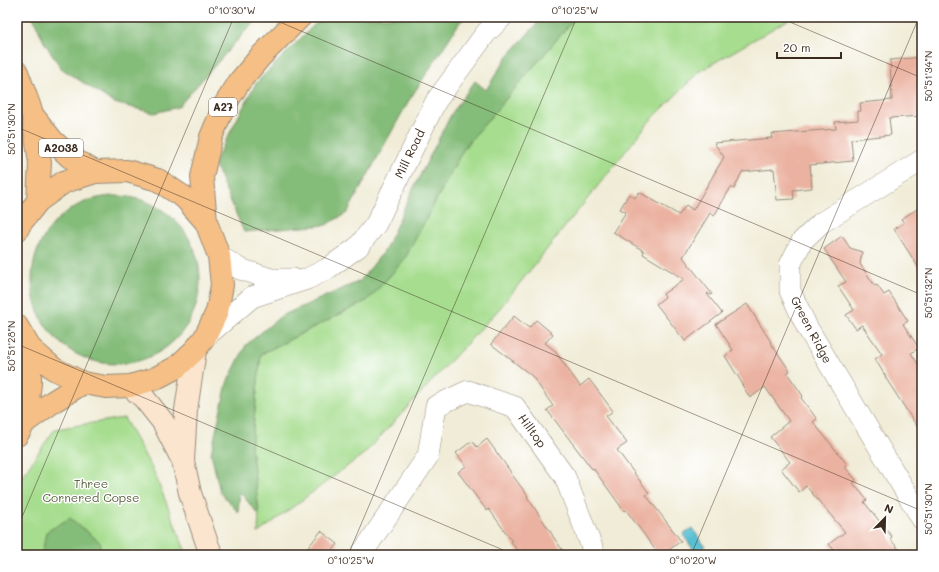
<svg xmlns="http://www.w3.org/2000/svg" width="939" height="572" viewBox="0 0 939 572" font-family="Mali,sans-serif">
	<rect width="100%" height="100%" fill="#fff"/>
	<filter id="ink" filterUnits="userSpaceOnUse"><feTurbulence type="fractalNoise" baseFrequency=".025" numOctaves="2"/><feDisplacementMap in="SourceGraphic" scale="8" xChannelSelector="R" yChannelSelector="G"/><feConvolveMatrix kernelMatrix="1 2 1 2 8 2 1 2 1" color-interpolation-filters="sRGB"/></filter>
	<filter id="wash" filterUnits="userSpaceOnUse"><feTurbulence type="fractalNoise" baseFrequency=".012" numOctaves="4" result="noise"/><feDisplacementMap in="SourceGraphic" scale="16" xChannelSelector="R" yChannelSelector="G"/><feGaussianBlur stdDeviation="0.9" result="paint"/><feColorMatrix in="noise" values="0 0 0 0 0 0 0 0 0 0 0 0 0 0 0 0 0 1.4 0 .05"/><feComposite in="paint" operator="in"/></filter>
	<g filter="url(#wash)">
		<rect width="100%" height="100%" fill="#f0ecd7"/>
		<path fill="#a6dd8e" stroke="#708456" d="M 576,17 L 793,17 L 700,71 L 649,122 L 499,309 L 365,453 L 258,533 L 259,512 L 251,447 L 261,354 L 368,300 L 404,260 L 464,148 Z
			M 124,418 L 154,472 L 187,555 L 17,555 L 17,483 L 55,429 Z"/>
		<path fill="#84bc79" stroke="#60734c" d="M 33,17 L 258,17 L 178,107 L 154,113 L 114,103 L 61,68 L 44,42 Z
			M 322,17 L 466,17 L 460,22 L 408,102 L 347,213 L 326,225 L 244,232 L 214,163 L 256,83 Z
			M 543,17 L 576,17 L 464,148 L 404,260 L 368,300 L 261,354 L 251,447 L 259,512 L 257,513 L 240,492 L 238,512 L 220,492 L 211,453 L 227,383 L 246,345 L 281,316 L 360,281 L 385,250 L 413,189 L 452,113 L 475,81 L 486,90 L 506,58 Z
			M32 280a84 84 0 1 1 168 0a84 84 0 1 1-168 0Z
			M 70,518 L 101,543 L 99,555 L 42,555 L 46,532 Z"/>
		<path fill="#56bfd3" stroke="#487478" d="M 692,528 L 705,546 L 696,553 L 683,535 Z"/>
		<g id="blocks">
			<path fill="#ebb2a1" d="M 922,57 L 922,116 L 889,118 L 891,135 L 851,139 L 853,161 L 810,165 L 812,188 L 793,190 L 794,199 L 777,200 L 774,169 L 742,172 L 734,189 L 731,187 L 714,216 L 710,213 L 683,257 L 712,294 L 710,295 L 708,293 L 707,294 L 722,313 L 685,341 L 656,304 L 665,297 L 663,294 L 684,279 L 643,254 L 644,251 L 613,232 L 626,212 L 620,209 L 629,194 L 635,198 L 639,192 L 679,215 L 686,205 L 693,210 L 724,157 L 714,143 L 772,138 L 771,134 L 836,129 L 835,122 L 858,120 L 858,111 L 861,111 L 860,103 L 892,100 L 890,60 Z
				M 922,206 L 922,273 L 894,229 L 904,223 L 901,219 Z
				M 842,236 L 850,248 L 862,252 L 860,264 L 875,286 L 877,285 L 884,295 L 889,292 L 908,321 L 903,324 L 919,348 L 911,353 L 922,370 L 922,434 L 885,377 L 886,377 L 875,359 L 882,354 L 862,325 L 856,329 L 846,315 L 854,310 L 838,286 L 846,282 L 824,249 Z
				M 747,304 L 771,342 L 770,342 L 790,371 L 787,373 L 803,396 L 801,398 L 817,419 L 813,422 L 847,464 L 845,467 L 856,480 L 853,483 L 867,500 L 864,502 L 892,537 L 890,539 L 904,555 L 838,555 L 829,544 L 845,532 L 806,486 L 799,492 L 781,469 L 790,462 L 770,437 L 789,421 L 765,387 L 750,398 L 741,383 L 742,383 L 725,356 L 733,350 L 716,324 Z
				M 514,316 L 529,328 L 536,320 L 553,334 L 545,343 L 554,350 L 580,386 L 589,379 L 613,411 L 606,416 L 627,443 L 617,450 L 649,493 L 646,495 L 681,541 L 662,555 L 659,555 L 626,510 L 624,511 L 593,468 L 592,469 L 547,410 L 553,406 L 532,376 L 491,344 Z
				M 487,439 L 510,471 L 510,472 L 528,496 L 527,497 L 552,534 L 552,535 L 566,555 L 521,555 L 511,542 L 512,541 L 489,509 L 487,511 L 458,472 L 466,466 L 456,453 L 472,441 L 477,447 Z
				M 321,531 L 338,544 L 329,555 L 302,555 Z"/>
		</g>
	</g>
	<g filter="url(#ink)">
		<use href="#blocks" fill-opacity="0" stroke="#968b7a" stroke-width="1"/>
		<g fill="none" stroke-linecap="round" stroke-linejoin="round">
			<defs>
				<path id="street" d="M 922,160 L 821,223 L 802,241 L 790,265 L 790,291 L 807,327 L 922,519
					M 219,256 L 240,269 L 271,279 L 293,279
					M 205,337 L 252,297 L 307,279 L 327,269 L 358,247 L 376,224 L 436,101 L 486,33 L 502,17
					M 361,555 L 428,456 L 436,406 L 468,391 L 515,407 L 565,477 L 595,555"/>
				<path id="secondary" d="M 130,386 L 144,398 L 163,422 L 183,461 L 190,493 L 208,546 L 212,555
					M 183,460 L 186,410 L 195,350"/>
				<path id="primary" d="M 17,72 L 33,116 L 40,163 L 38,201
					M 34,117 L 52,140 L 70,157 L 95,172
					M 17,230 L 20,224 L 38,201 L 64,182 L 95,172 L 127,171 L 158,180 L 185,198 L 206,222 L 219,256 L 222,285 L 217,312 L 205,337 L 195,350 L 177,367 L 154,379 L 130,386 L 106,387 L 83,383 L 54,369 L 30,348 L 17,326
					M 25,422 L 30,384 L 30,348
					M 17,435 L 25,422 L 54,401 L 83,383"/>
				<path id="highway" d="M 206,222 L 202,177 L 211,137 L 224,106 L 240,81 L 260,57 L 300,17"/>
			</defs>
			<use href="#street" stroke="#968b7a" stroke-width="22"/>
			<use href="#secondary" stroke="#968b7a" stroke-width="24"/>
			<use href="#primary" stroke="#968b7a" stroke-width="24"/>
			<use href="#highway" stroke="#968b7a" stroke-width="24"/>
			<use href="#street" stroke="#fff" stroke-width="21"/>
			<use href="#secondary" stroke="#fbe5cf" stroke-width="22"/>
			<use href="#primary" stroke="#f5bf86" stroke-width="22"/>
			<use href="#highway" stroke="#f5bf86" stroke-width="22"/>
		</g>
	</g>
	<path fill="none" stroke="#3b2a1e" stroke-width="1" stroke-opacity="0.45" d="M 268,17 L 922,295M 778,17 L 922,78M 17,127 L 922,511M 17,344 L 515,555M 17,529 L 234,17M 348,555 L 577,17M 691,555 L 919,17"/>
	<g text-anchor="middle" stroke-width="3" stroke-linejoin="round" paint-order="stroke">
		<g fill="#fff" stroke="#766a62" stroke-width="1">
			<rect x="209" y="98" width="28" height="18" rx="3"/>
			<rect x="39" y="139" width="44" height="18" rx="3"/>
		</g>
		<g font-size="11" font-weight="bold" fill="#3b2a1e">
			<text x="223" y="111">A27</text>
			<text x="61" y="152">A2038</text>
		</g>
		<g font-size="12" fill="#3b2a1e" stroke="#fff">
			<text transform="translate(410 154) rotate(-64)" y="4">Mill Road</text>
			<text transform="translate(811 330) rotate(62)" y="4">Green Ridge</text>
			<text transform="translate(532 431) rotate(54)" y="4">Hilltop</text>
		</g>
		<g font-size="12" fill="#5b6040" stroke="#fff">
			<text x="91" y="488">Three<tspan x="91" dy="14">Cornered Copse</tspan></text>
		</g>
	</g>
	<rect width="939" height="572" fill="none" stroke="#fff" stroke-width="44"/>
	<g transform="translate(885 518) rotate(23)" stroke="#ffffff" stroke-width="3" paint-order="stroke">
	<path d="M0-3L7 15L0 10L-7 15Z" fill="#3b2a1e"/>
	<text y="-6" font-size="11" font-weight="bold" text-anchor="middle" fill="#3b2a1e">N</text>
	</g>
	<path d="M777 52v6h64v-6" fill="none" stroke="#3b2a1e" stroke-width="2"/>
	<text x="783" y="52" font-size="12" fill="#3b2a1e" stroke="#ffffff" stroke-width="3" paint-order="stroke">20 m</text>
	<rect x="22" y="22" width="895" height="528" fill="none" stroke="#3b2a1e" stroke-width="1.5"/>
	<g font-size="10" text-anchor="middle" fill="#3b2a1e">
		<text x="232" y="14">0°10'30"W</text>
		<text x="575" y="14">0°10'25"W</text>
		<text transform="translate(928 76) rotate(-90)" y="4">50°51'34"N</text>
		<text transform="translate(11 129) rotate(-90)" y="4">50°51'30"N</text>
		<text transform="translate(928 293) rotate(-90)" y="4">50°51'32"N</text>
		<text transform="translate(11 346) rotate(-90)" y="4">50°51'28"N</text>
		<text transform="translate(928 509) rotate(-90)" y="4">50°51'30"N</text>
		<text x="351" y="564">0°10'25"W</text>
		<text x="693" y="564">0°10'20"W</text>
	</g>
</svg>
